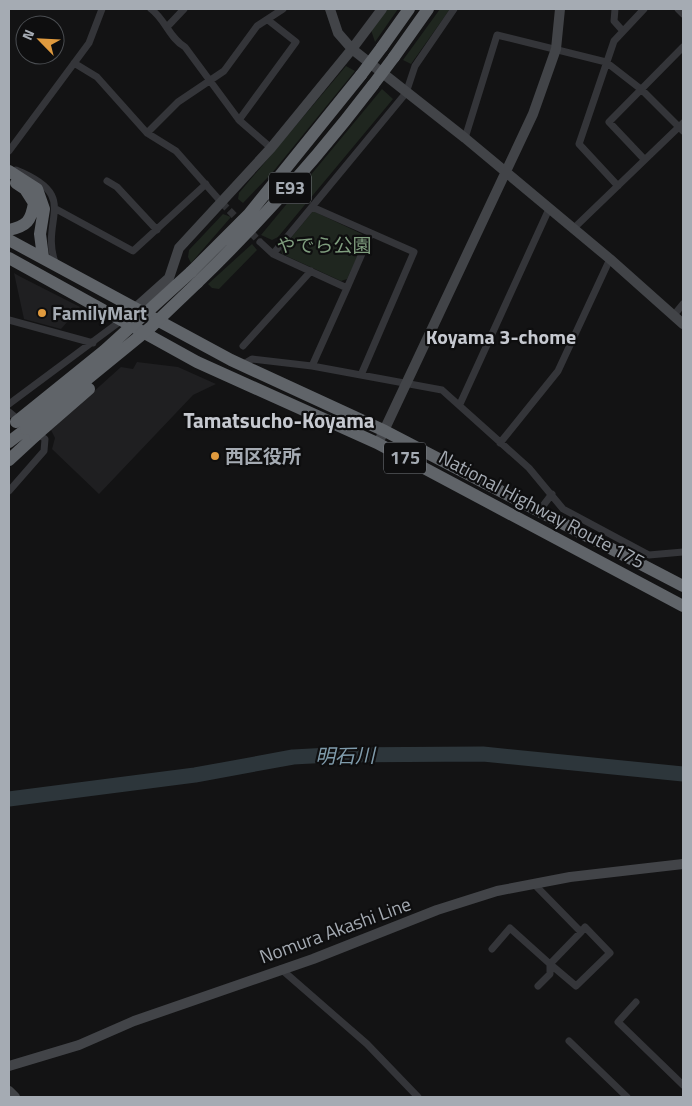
<svg xmlns="http://www.w3.org/2000/svg" width="692" height="1106" viewBox="0 0 692 1106" font-family="'Titillium Web','Noto Sans JP',sans-serif">
	<rect width="100%" height="100%" fill="#131314"/>
	<path fill="#1f1f21" d="M 14,273 L 19,276 L 80,307 L 61,329 L 24,319 Z
		M 137,362 L 178,367 L 216,384 L 193,395 L 99,494 L 52,449 L 55,438 L 51,430 L 121,367 L 133,369 Z"/>
	<path fill="#1f261f" d="M 386,9 L 398,9 L 375,42 L 371,30 Z
		M 440,9 L 450,9 L 411,64 L 403,60 Z
		M 346,66 L 355,71 L 272,173 L 243,203 L 238,199 L 239,193 Z
		M 382,89 L 393,99 L 278,237 L 272,240 L 261,235 Z
		M 313,211 L 362,234 L 365,241 L 347,279 L 341,281 L 282,254 L 281,250 Z
		M 223,214 L 231,217 L 191,263 L 188,257 L 189,250 Z
		M 252,244 L 257,250 L 219,289 L 212,288 L 208,284 Z"/>
	<g fill="none" stroke-linecap="round" stroke-linejoin="round">
		<path stroke="#2d363b" stroke-width="15" d="M 9,799 L 195,775 L 293,757 L 330,755 L 483,754 L 683,774"/>
		<path stroke="#303134" stroke-width="7" stroke-dasharray="7 3.5" stroke-linecap="butt" d="M 222,203 L 260,242"/>
		<path stroke="#343539" stroke-width="7" d="M 151,9 C 165,19 170,39 185,47 L 239,120 L 271,148
			M 615,9 L 614,21 L 622,30
			M 678,9 L 683,14
			M 167,27 L 184,9
			M 74,63 L 97,77 L 147,133 L 176,151 L 222,203
			M 239,120 L 296,42 L 268,20
			M 147,133 L 178,102 L 224,71 L 257,26 L 283,9
			M 465,138 L 497,35 L 606,62 L 642,90 L 683,131
			M 9,151 L 89,43 L 102,9
			M 644,159 L 609,122 L 683,47
			M 16,170 C 83,197 38,219 56,265
			M 107,181 L 117,187 L 157,230
			M 618,186 L 579,144 L 614,41 L 644,9
			M 312,207 L 414,252 L 361,375
			M 56,209 L 133,251 L 206,184
			M 573,229 L 683,123
			M 260,242 L 273,254 L 347,288 L 312,366 L 442,390 L 529,468 L 563,509 L 649,555 L 683,552
			M 273,254 L 406,93 L 415,66 L 454,9
			M 347,288 L 371,233
			M 674,315 L 683,304
			M 9,320 L 93,343
			M 243,346 L 311,271
			M 242,365 L 252,359 L 312,366
			M 9,404 L 122,320
			M 460,404 L 549,209
			M 9,412 L 20,421
			M 500,443 L 558,371 L 610,259
			M 9,491 L 44,451 L 45,439 L 37,433
			M 539,511 L 552,494
			M 534,884 L 581,932 L 585,927 L 610,953 L 576,986 L 550,964 L 581,932
			M 492,949 L 510,928 L 550,964 L 550,974 L 538,986
			M 281,969 L 367,1044 L 418,1097
			M 636,1002 L 618,1022 L 683,1085
			M 569,1041 L 627,1097"/>
		<path stroke="#424448" stroke-width="10" d="M 330,9 L 338,33 L 352,49 L 465,138 L 610,259 L 683,324
			M 122,320 L 169,278 L 179,248 L 271,148 L 352,49 L 382,9
			M 381,437 L 533,114 L 556,49 L 560,9
			M 9,1066 L 79,1045 L 134,1021 L 313,959 L 437,910 L 497,891 L 570,877 L 683,864
			M 9,1091 L 15,1097"/>
		<path stroke="#606469" stroke-width="12" d="M 382,47 L 409,9
			M 394,57 L 428,9
			M 9,171 L 37,189 L 44,209 L 40,234 L 43,257
			M 9,230 C 27,226 31,221 34,203 L 25,189 L 16,183
			M 9,240 L 231,360 L 385,431 L 683,586
			M 9,258 L 197,362 L 377,443 L 683,606
			M 191,272 L 249,214 L 361,75
			M 197,283 C 261,221 319,156 373,85
			M 9,442 L 26,429
			M 9,460 L 35,436"/>
		<path stroke="#606469" stroke-width="12" d="M 361,75 L 382,47
			M 373,85 L 394,57
			M 16,422 L 104,351 L 191,272
			M 26,429 L 151,327 L 197,283
			M 35,436 L 89,389"/>
	</g>
	<g fill="#e09a3e" stroke="#0e0e0f" stroke-width="2">
		<circle cx="42" cy="313" r="5"/>
		<circle cx="215" cy="456" r="5"/>
	</g>
	<g text-anchor="middle" stroke-width="4.5" stroke-linejoin="round" paint-order="stroke">
		<g fill="#0e0e0f" stroke="#787c82" stroke-width="1">
			<rect x="269" y="172.5" width="42" height="31" rx="4"/>
			<rect x="384" y="442.5" width="42" height="31" rx="4"/>
		</g>
		<g font-size="18" font-weight="bold" fill="#a5abb3">
			<text x="290" y="194">E93</text>
			<text x="405" y="464">175</text>
		</g>
		<g font-size="19" fill="#7f9d7e" stroke="#0e0e0f">
			<text x="324" y="252">やでら公園</text>
		</g>
		<g font-size="19" font-weight="bold" fill="#a5abb3" stroke="#0e0e0f" text-anchor="start">
			<text x="52" y="320">FamilyMart</text>
			<text x="225" y="463">西区役所</text>
		</g>
		<g font-size="19" fill="#a5abb3" stroke="#0e0e0f">
			<text transform="translate(542 509) rotate(28)" y="7">National Highway Route 175</text>
			<text transform="translate(335 930) rotate(-20)" y="7">Nomura Akashi Line</text>
		</g>
		<g font-size="20" font-weight="bold" fill="#c6c9d0" stroke="#0e0e0f">
			<text x="501" y="344">Koyama 3-chome</text>
		</g>
		<g font-size="20" font-style="italic" fill="#7f9bab" stroke="#0e0e0f">
			<text transform="translate(345 756) rotate(-1)" y="7">明石川</text>
		</g>
		<g font-size="21" font-weight="bold" fill="#c6c9d0" stroke="#0e0e0f">
			<text x="279" y="428">Tamatsucho-Koyama</text>
		</g>
	</g>
	<rect width="692" height="1106" fill="none" stroke="#a5abb3" stroke-width="20"/>
	<g transform="translate(40 40) rotate(294)"><circle r="24" fill="#0e0e0f" stroke="#4a4d51"/>
	<path d="M0-4L9 19L0 12L-9 19Z" fill="#e09a3e"/>
	<text y="-8" font-size="14" font-weight="bold" text-anchor="middle" fill="#a5abb3">N</text>
	</g>
</svg>
